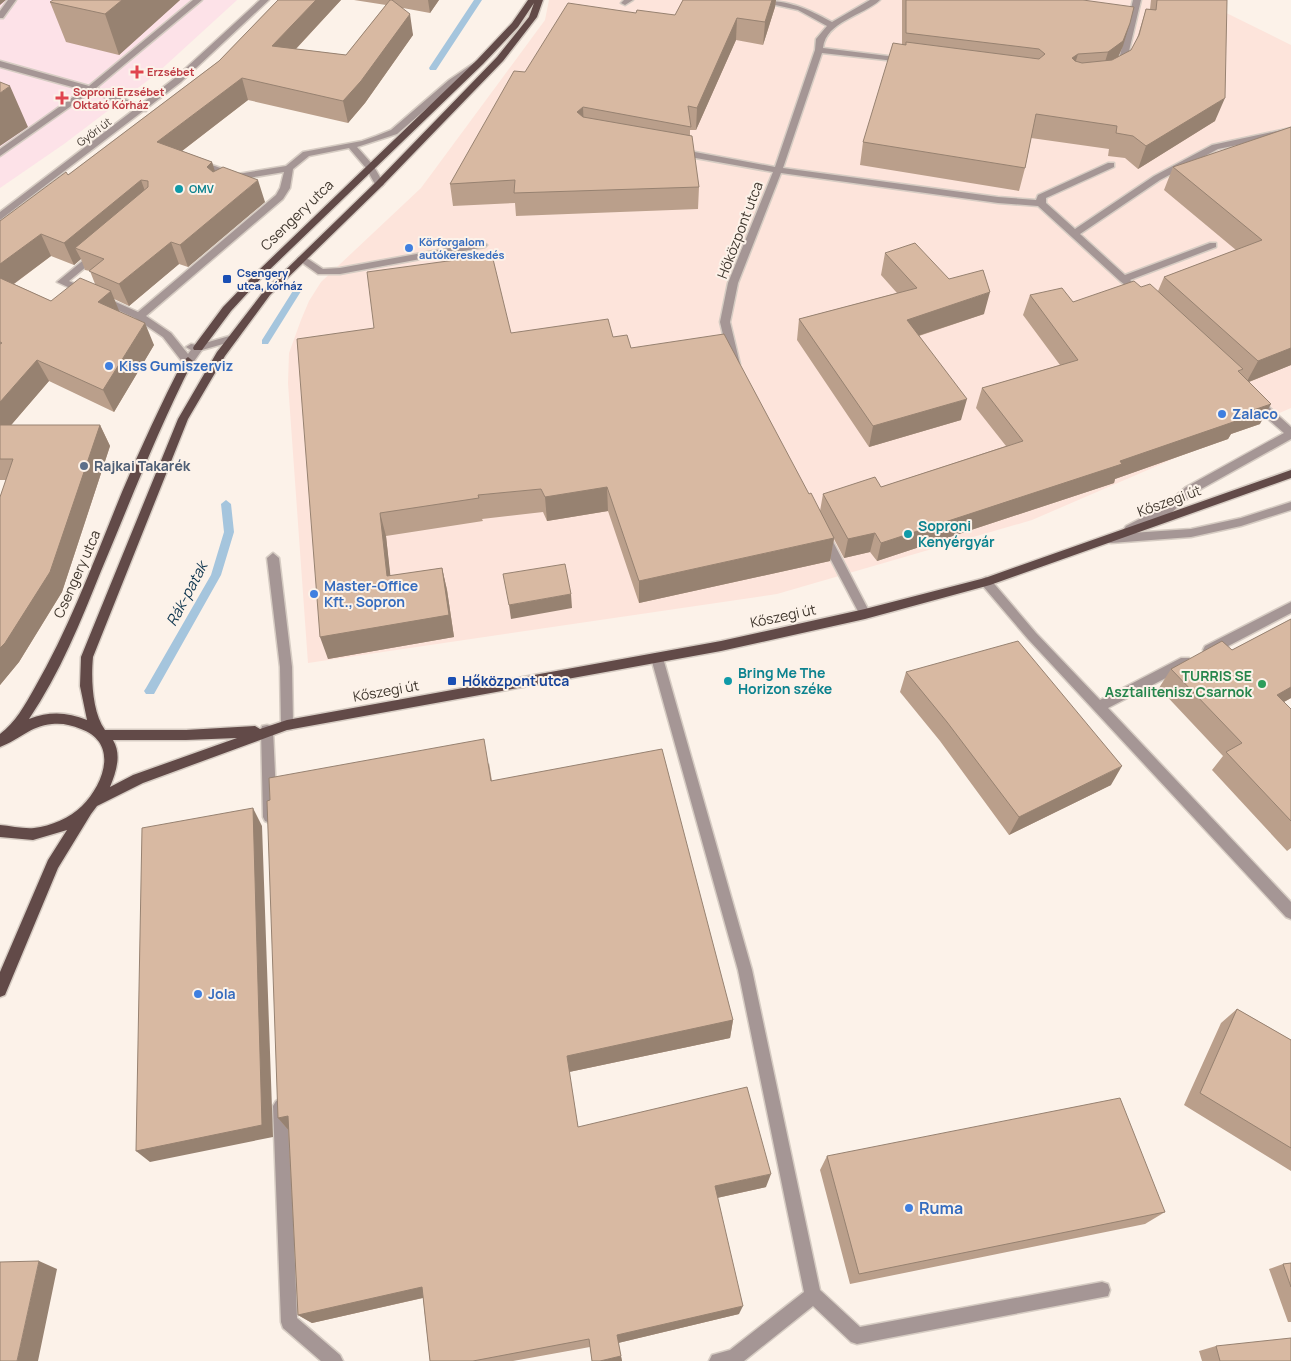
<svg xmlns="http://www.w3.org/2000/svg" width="1291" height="1361" viewBox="0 0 1291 1361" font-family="Manrope,sans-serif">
	<rect width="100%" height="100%" fill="#fcf2e9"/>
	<path fill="#fde4db" d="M 549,0 L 1200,0 L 1291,45 L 1291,408 L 1032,520 L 777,594 L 308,663 L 288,383 L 289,353 L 301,320 L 309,301 L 321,282 L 421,188 L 545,20 Z"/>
	<path fill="#fde2e8" d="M 0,0 L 237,0 L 155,75 L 64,144 L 0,188 Z"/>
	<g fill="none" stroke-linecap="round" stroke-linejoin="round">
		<path fill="#a5c5dd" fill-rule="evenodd" d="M 474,0 L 482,0 L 436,70 L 430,70 L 429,68 Z
			M 299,285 L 303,288 L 268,344 L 262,344 L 262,340 L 296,286 Z
			M 226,500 L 231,504 L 234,532 L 221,575 L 154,694 L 146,694 L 144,691 L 146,688 L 211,575 L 224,532 L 221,504 Z"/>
		<defs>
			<path id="minor" d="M 8,0 L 16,0 L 3,18 L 0,18 L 0,11 Z
				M 193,0 L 202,0 L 96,88 L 140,105 L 175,78 L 260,0 L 269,0 L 181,82 L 147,108 L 146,111 L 143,111 L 0,220 L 0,212 L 135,109 L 91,92 L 0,156 L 0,149 L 83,90 L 0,67 L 0,61 L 89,86 Z
				M 624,0 L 633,0 L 625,5 L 621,3 Z
				M 753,0 C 787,0 803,6 832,22 L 870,0 L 880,0 C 863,16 826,21 823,48 L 904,58 L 908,60 L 904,62 L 822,53 L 783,168 L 998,197 L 1036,200 L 1038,195 L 1108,163 L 1114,163 L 1114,167 L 1046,198 L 1046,203 L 1075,229 L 1154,176 L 1212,145 L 1291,128 L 1291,134 L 1218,149 L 1160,180 L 1080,234 L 1125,275 L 1210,243 L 1216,243 L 1216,247 L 1130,280 L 1144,293 L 1139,296 L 1120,281 L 1038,206 L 998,203 L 781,173 L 738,283 L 730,322 L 740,364 L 735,368 L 730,364 L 720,322 L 728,283 L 773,172 L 679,155 L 675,152 L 679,149 L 775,167 L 815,50 L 816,39 L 827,26 L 798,10 Z
				M 1133,0 L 1141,0 L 1125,68 L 1121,71 L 1117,68 Z
				M 474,63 L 478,66 L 477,68 L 455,84 L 397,134 L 357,147 L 373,165 L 384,184 L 382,186 L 376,186 L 366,168 L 349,148 L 309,156 L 293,169 L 290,188 L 283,199 L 146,316 L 171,333 L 188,354 L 191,350 L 186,347 L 191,344 L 198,345 L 233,335 L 237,336 L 237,340 L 202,350 L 192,364 L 184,364 L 163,337 L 135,318 L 57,282 L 92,253 L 98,253 L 98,257 L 69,281 L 138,312 L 276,195 L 280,188 L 284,172 L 237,180 L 205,169 L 197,170 L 195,168 L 200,163 L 206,163 L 238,174 L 286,166 L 303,152 L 362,141 L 376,136 L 391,130 L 449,80 Z
				M 482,242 L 487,245 L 485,247 L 340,274 L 318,274 L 297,259 L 299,257 L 305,257 L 323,269 L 340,268 Z
				M 1254,396 L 1258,397 L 1291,427 L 1291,439 L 1194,493 L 1171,513 L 1131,533 L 1191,529 L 1241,518 L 1291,502 L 1291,510 L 1241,526 L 1191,537 L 1111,543 L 1107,542 L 1105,539 L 1107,536 L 1129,533 L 1124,529 L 1126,526 L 1163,507 L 1186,487 L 1284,433 L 1250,403 L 1249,400 L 1250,397 Z
				M 825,533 L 829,534 L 869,611 L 871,614 L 869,617 L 861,617 L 819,537 Z
				M 273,553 L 279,558 L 292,667 L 293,725 L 292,729 L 287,730 L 282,729 L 281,725 L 280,667 L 267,558 Z
				M 986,577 L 990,579 L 1036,633 L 1100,700 L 1181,658 L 1189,658 L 1191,662 L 1189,666 L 1108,708 L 1291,902 L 1291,919 L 1286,917 L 1028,639 L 982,585 L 980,582 L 982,579 Z
				M 1291,602 L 1291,613 L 1213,654 L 1205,654 L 1203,650 L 1205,646 Z
				M 657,653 L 661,654 L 663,658 L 752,970 L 820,1290 L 860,1327 L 1102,1282 L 1108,1284 L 1110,1290 L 1108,1296 L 857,1344 L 851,1342 L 813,1306 L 744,1361 L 709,1361 L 712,1355 L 730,1350 L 804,1292 L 738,970 L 651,658 L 653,654 Z
				M 267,725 L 272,726 L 273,730 L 277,817 L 275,821 L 270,823 L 265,821 L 263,817 L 261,730 L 262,726 Z
				M 281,1098 L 286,1101 L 289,1106 L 297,1318 L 340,1355 L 343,1361 L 321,1361 L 283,1328 L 281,1322 L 273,1106 L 276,1101 Z"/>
			<path id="major" d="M 528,0 L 543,0 L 537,17 L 503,61 L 382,186 L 270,295 L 225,356 L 188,419 L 93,657 C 91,678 92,712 105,730 L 186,730 L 255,726 L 260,729 L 287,720 L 721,641 L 865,609 L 985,578 L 1291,470 L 1291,478 L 990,585 L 865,619 L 721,651 L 287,730 L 143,783 L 97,806 L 91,814 L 58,868 L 5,995 L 0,997 L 0,972 L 48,860 L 67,830 L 33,840 L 0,837 L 0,825 C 11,826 24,829 34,828 C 51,826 70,818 82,806 C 104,784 119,743 81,729 C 71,725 63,723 52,724 C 30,726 19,740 0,747 L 0,734 C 15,723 25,705 34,689 C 70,627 95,558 122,492 C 141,447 161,404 183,361 L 188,357 L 193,361 C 158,429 131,500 101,571 C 81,621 60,673 29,719 C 50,711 67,712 87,720 L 80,686 L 81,657 L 178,419 L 217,352 L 264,291 L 376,182 L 497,57 L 529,17 L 534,3 L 518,27 L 483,64 L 264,275 L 231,311 L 202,350 L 194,350 L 193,348 L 194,346 L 223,307 L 258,271 L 477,60 L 512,23 ZM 237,738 L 133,775 L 110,787 C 116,772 122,755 113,740 L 186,740 Z"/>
		</defs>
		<use href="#minor" stroke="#d6ccc3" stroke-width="3"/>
		<use href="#major" stroke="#d6ccc3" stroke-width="3"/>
		<use href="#minor" fill="#a59695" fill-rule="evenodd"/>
		<use href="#major" fill="#624a48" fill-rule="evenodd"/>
	</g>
	<path fill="#ba9f8b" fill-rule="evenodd" d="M 180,0 L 119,55 L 66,42 L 50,2 Z
		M 278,0 L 341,0 L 296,49 L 346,55 L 386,5 L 354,0 L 439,0 L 430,13 L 403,8 L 413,35 L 365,103 L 348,123 L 248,100 L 182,151 L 212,162 L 214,171 L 265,202 L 188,267 L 179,264 L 129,306 L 114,299 L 119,312 L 154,345 L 114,412 L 49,381 L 11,425 L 100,425 L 110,446 L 62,592 L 19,662 L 0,685 L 0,497 L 6,480 L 0,480 L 0,221 L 68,175 L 219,61 ZM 51,256 L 74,265 L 81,259 L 85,270 L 90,271 L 95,284 L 51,301 L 14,284 Z
		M 683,0 L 776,0 L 775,7 L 763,45 L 736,40 L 696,130 L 690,130 L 690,136 L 699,187 L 698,209 L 516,216 L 515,203 L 453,206 L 450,184 L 525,72 L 636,13 L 675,15 Z
		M 902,0 L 1083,0 L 1123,46 L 1118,57 L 1131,50 L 1136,42 L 1146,9 L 1150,9 L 1151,0 L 1227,0 L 1215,121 L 1138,169 L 1125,158 L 1108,156 L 1109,149 L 1031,138 L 1025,168 L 1019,191 L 860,165 L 863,142 L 902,44 Z
		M 1291,127 L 1291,365 L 1249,382 L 1260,424 L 1231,434 L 1228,439 L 1115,479 L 1114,483 L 877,561 L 870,552 L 844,558 L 834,539 L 830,561 L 639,603 L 608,511 L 547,521 L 543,512 L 482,519 L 483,521 L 386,536 L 390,576 L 442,568 L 447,590 L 454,637 L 328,659 L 297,339 L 511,333 L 613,337 L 631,348 L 809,494 L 820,511 L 823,494 L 881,487 L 1006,446 L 976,408 L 982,388 L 1060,365 L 1023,315 L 1030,295 L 1073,302 L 1141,287 L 1158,291 L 1164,277 L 1236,250 L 1164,190 L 1173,167 Z
		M 885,253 L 949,279 L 984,314 L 919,336 L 961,420 L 869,447 L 797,340 L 799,319 L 897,293 L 881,275 Z
		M 1291,619 L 1291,698 L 1284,702 L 1291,709 L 1291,848 L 1287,851 L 1212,770 L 1223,756 L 1159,688 L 1171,669 L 1232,650 Z
		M 906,672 L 1111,785 L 1009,835 L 940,741 L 900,692 Z
		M 489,763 L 492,781 L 733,1020 L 730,1038 L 569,1072 L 578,1127 L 766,1187 L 717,1198 L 739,1314 L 618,1343 L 622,1361 L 592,1361 L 590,1347 L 513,1361 L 430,1361 L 423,1298 L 312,1323 L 298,1315 L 288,1130 L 278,1118 Z
		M 1237,1009 L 1291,1040 L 1291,1171 L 1184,1105 L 1221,1023 Z
		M 827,1156 L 1165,1212 L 1145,1224 L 850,1284 L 820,1170 Z
		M 1291,1263 L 1291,1322 L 1288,1322 L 1269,1269 L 1283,1264 Z
		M 1216,1346 L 1291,1361 L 1202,1361 L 1199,1351 Z"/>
	<path fill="#978271" d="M 0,0 L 6,0 L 0,5 Z
		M 122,0 L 180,0 L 119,55 L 105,14 Z
		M 316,0 L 341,0 L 278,68 L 272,46 Z
		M 428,0 L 439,0 L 430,13 Z
		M 772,0 L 776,0 L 775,7 L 763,45 L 765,22 Z
		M 410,14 L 413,35 L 365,103 L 348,123 L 343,101 Z
		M 737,18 L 736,40 L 696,130 L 697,108 Z
		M 1130,23 L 1123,46 L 1115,64 L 1101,75 L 1108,52 Z
		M 1078,54 L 1071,77 L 1072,58 Z
		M 242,78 L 248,100 L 165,164 L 157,142 Z
		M 10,86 L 28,127 L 0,146 L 0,93 Z
		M 1225,98 L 1215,121 L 1138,169 L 1146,146 Z
		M 583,107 L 584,130 L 577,112 Z
		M 212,162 L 219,184 L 207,167 Z
		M 141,180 L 149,202 L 75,248 L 81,259 L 74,265 L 64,243 Z
		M 258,180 L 265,202 L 188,267 L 180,245 Z
		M 41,234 L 51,256 L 0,294 L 0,264 Z
		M 171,242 L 179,264 L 129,306 L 119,284 Z
		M 111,291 L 120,313 L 98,302 Z
		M 990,292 L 984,314 L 902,341 L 907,320 Z
		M 145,323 L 154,345 L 114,412 L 103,390 Z
		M 1291,348 L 1291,365 L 1246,383 L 1258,361 Z
		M 37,360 L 49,381 L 0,438 L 0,402 Z
		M 967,399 L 961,420 L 869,447 L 873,426 Z
		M 1271,404 L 1260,424 L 1231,434 L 1228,439 L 1115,479 L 1114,483 L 877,561 L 881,543 L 1120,461 L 1236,416 Z
		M 100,425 L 110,446 L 62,592 L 19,662 L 0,685 L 0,648 Z
		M 607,487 L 608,511 L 547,521 L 545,497 Z
		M 380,513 L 386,536 L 393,599 L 387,576 Z
		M 875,533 L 870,552 L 844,558 L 848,539 Z
		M 834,538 L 830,561 L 639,603 L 639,581 Z
		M 442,568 L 447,590 L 454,637 L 328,659 L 320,637 Z
		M 571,594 L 572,608 L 511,619 L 509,605 Z
		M 1291,687 L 1291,698 L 1262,714 L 1277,695 Z
		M 1122,766 L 1111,785 L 1009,835 L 1019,817 Z
		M 253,808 L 262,826 L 273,1137 L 150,1162 L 136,1151 Z
		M 733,1020 L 730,1038 L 569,1072 L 567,1056 Z
		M 288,1116 L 291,1133 L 278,1118 Z
		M 771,1174 L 766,1187 L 712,1199 L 715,1186 Z
		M 39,1261 L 57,1269 L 38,1361 L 17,1361 Z
		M 422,1287 L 431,1296 L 312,1323 L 298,1315 Z
		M 743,1306 L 739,1314 L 618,1343 L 617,1335 Z
		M 621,1356 L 622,1361 L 600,1361 Z"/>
	<path fill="#d8b9a2" stroke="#978271" d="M 53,0 L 122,0 L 105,14 L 50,2 Z
		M 278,0 L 316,0 L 272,46 L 346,55 L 390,0 L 392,0 L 410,14 L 361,81 L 343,101 L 242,78 L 157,142 L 212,162 L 207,167 L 213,172 L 223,167 L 258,180 L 180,245 L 171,242 L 119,284 L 89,271 L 104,259 L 75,248 L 148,187 L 148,181 L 141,180 L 64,243 L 41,234 L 0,264 L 0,221 L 66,172 L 68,175 L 219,61 Z
		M 683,0 L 772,0 L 765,22 L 737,18 L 697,108 L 688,106 L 691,127 L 583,107 L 577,112 L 583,117 L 692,136 L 699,187 L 514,193 L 515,180 L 450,184 L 514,71 L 525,72 L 568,3 L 636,13 L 637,10 L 675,15 Z
		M 906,0 L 1083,0 L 1134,7 L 1130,23 L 1123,41 L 1108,52 L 1078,54 L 1072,58 L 1075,61 L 1082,63 L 1112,60 L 1131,50 L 1139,35 L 1146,9 L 1156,10 L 1157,0 L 1227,0 L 1225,98 L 1146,146 L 1133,136 L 1116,133 L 1117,126 L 1036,114 L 1025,168 L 863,142 L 893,43 L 906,45 L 906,42 L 1039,59 L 1045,54 L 1039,49 L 906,33 Z
		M 0,82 L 10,86 L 0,93 Z
		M 1291,127 L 1291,348 L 1258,361 L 1164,277 L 1262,240 L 1173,167 Z
		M 915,243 L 949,279 L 983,270 L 990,292 L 907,320 L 967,399 L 873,426 L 799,319 L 917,288 L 885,253 Z
		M 492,255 L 511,333 L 608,319 L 613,337 L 627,335 L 631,348 L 724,334 L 809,494 L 811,493 L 834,538 L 639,581 L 607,487 L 545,497 L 541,489 L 478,495 L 479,498 L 380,513 L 387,576 L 442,568 L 449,615 L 320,637 L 297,339 L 374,328 L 367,272 Z
		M 0,278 L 51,301 L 80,278 L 111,291 L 98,302 L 145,323 L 103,390 L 37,360 L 0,402 L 0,344 L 2,343 L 0,342 Z
		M 1134,281 L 1141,287 L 1150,284 L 1243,369 L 1238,371 L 1271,404 L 1236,416 L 1239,420 L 1120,461 L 1122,464 L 881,543 L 875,533 L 848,539 L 823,494 L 875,477 L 881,487 L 1023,441 L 982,388 L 1078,360 L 1030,295 L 1062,288 L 1073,302 Z
		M 0,425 L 100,425 L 50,572 L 5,643 L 0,648 L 0,497 L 13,459 L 0,459 Z
		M 565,564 L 571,594 L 509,605 L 503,574 Z
		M 1291,619 L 1291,687 L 1277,695 L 1291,709 L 1291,821 L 1226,752 L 1242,743 L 1171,669 L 1222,641 L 1232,650 Z
		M 1018,641 L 1122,766 L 1019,817 L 947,722 L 906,672 Z
		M 484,739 L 491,781 L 662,749 L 733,1020 L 567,1056 L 578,1127 L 747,1087 L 771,1174 L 715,1186 L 743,1306 L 617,1335 L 621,1356 L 600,1361 L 592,1361 L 589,1339 L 473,1361 L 430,1361 L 422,1287 L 298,1315 L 288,1116 L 278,1118 L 267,801 L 270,800 L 269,778 Z
		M 253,808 L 262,1125 L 136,1151 L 142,828 Z
		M 1237,1009 L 1291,1040 L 1291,1148 L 1200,1093 Z
		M 1120,1098 L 1165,1212 L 859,1274 L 827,1156 Z
		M 39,1261 L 17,1361 L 0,1361 L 0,1262 Z
		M 1291,1263 L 1291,1287 L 1283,1264 Z
		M 1291,1338 L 1291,1361 L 1220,1361 L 1216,1346 Z"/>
	<g fill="#e0444e" stroke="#fcf2e9" stroke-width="2">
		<path d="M134.5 64.5h5v5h5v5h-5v5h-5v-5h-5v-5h5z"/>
		<path d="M59.5 90.5h5v5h5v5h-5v5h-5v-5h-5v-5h5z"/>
	</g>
	<g fill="#0f9aa8" stroke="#fcf2e9" stroke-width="2">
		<circle cx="179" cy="189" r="5"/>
		<circle cx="908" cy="534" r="5"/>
		<circle cx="728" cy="681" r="5"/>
	</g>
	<g fill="#3f7fe0" stroke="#fcf2e9" stroke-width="2">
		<circle cx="409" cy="248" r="5"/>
		<circle cx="109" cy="366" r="5"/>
		<circle cx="1222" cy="414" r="5"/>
		<circle cx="314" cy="594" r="5"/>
		<circle cx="198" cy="994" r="5"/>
		<circle cx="909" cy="1208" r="5"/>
	</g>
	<g fill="#1a4fb4" stroke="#fcf2e9" stroke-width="2">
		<rect x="222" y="274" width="10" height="10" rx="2.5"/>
		<rect x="447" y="676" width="10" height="10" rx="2.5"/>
	</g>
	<circle fill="#5c6f8a" stroke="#fcf2e9" stroke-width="2" cx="84" cy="466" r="5"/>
	<circle fill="#2e9e5b" stroke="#fcf2e9" stroke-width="2" cx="1262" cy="684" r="5"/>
	<g text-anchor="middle" stroke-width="4" stroke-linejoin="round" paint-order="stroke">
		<g font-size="11" font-weight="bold" fill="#be3a42" stroke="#fcf2e9" text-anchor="start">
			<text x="147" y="76">Erzsébet</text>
			<text x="73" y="96">Soproni Erzsébet<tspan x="73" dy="13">Oktató Kórház</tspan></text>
		</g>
		<g font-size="11" fill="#3f362d" stroke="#fcf2e9">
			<text transform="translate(94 132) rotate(-37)" y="4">Győri út</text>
		</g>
		<g font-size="11" font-weight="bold" fill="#0d838f" stroke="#fcf2e9" text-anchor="start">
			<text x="189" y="193">OMV</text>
		</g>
		<g font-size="11" font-weight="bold" fill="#366cbe" stroke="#fcf2e9" text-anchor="start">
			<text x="419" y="246">Körforgalom<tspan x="419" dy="13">autókereskedés</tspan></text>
		</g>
		<g font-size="11" font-weight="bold" fill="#164399" stroke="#fcf2e9" text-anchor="start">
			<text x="237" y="277">Csengery<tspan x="237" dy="13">utca, kórház</tspan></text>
		</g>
		<g font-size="14" fill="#3f362d" stroke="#fcf2e9">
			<text transform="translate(297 215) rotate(-44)" y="5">Csengery utca</text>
			<text transform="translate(740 230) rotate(-69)" y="5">Hőközpont utca</text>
			<text transform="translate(1169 501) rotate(-20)" y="5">Kőszegi út</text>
			<text transform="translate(77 574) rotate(-66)" y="5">Csengery utca</text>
			<text transform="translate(783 616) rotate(-12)" y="5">Kőszegi út</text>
			<text transform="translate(386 691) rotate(-10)" y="5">Kőszegi út</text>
		</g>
		<g font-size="14" font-weight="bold" fill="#366cbe" stroke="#fcf2e9" text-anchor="start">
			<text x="119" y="371">Kiss Gumiszerviz</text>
			<text x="1232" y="419">Zalaco</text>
			<text x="324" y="591">Master-Office<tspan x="324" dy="16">Kft., Sopron</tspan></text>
			<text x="208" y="999">Jola</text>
		</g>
		<g font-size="14" font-weight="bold" fill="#4e5e75" stroke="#fcf2e9" text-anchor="start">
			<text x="94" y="471">Rajkai Takarék</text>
		</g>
		<g font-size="14" font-weight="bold" fill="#0d838f" stroke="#fcf2e9" text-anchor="start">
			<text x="918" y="531">Soproni<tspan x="918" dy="16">Kenyérgyár</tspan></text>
			<text x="738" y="678">Bring Me The<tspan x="738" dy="16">Horizon széke</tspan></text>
		</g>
		<g font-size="14" font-weight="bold" fill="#27864d" stroke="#fcf2e9" text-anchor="end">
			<text x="1252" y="681">TURRIS SE<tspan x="1252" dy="16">Asztalitenisz Csarnok</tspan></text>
		</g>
		<g font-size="14" font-weight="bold" fill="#164399" stroke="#fcf2e9" text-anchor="start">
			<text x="462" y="686">Hőközpont utca</text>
		</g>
		<g font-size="15" font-style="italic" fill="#0f364f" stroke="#fcf2e9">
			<text transform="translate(187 594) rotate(-62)" y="5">Rák-patak</text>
		</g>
		<g font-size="16" font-weight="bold" fill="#366cbe" stroke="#fcf2e9" text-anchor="start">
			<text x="919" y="1214">Ruma</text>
		</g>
	</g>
</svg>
